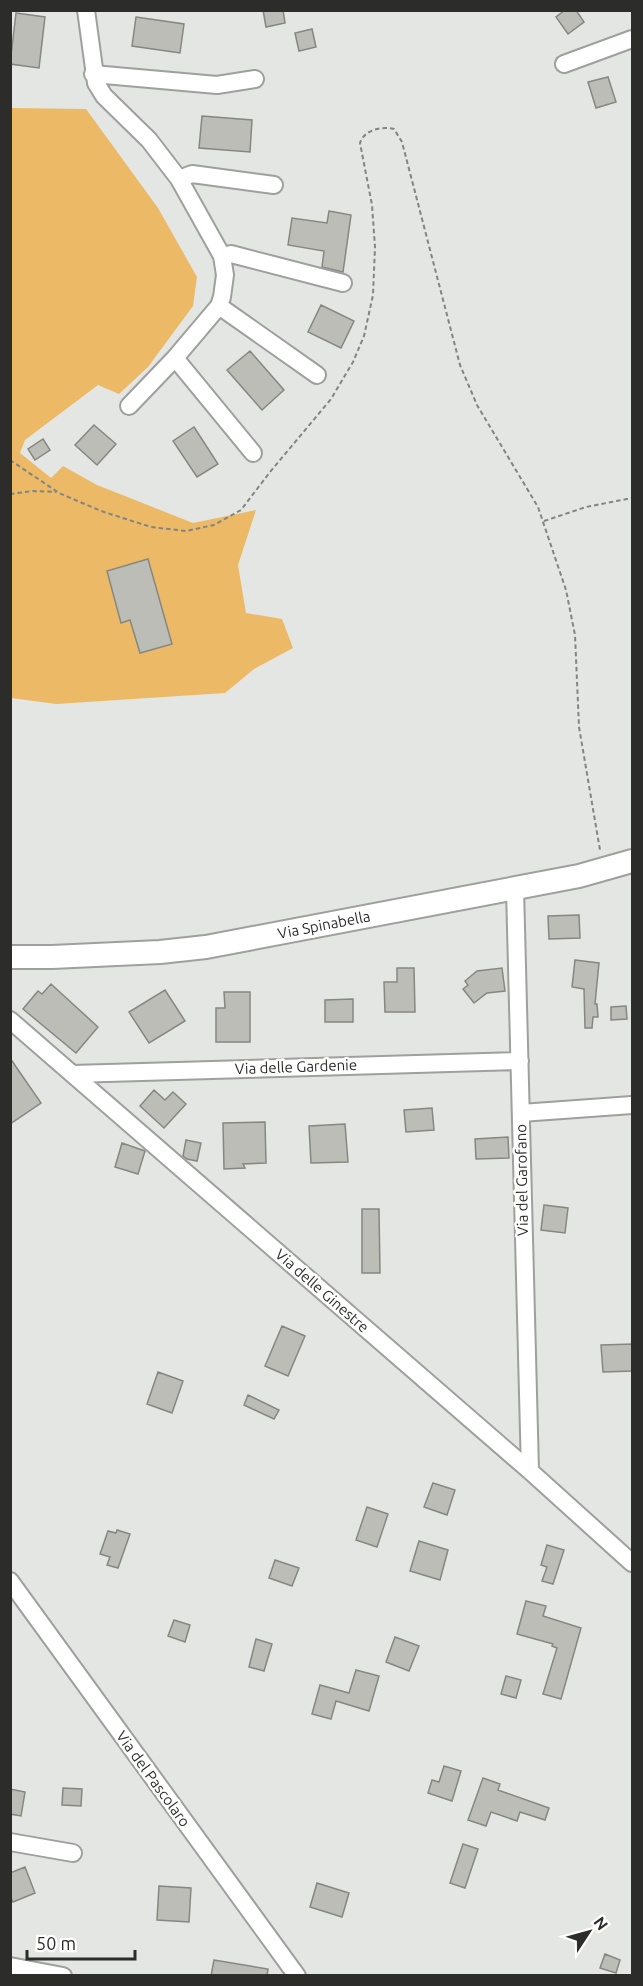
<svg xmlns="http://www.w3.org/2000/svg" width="643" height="1986" viewBox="0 0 643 1986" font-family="Ubuntu,sans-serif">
	<rect width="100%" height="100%" fill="#e3e6e2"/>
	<path fill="#ecb967" d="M 11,108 L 86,109 L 158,208 L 197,277 L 193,306 L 148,367 L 119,394 L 98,385 L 25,440 L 20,453 L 51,478 L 63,466 L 97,485 L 193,523 L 256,510 L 238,565 L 246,613 L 282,619 L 293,648 L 254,669 L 225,693 L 56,704 L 11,698 Z"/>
	<path fill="#bdbdb8" stroke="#878782" stroke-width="1.5" d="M 263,10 L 283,10 L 285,23 L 266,27 Z
		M 565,10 L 576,10 L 584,22 L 568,34 L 556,17 Z
		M 16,13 L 45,17 L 39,68 L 10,64 Z
		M 136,17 L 184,24 L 180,53 L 132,46 Z
		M 312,29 L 316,47 L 299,51 L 295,33 Z
		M 608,77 L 616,102 L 596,108 L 588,82 Z
		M 202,116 L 252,120 L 250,152 L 199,148 Z
		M 329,211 L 351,215 L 343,272 L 322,267 L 324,251 L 288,245 L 292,218 L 327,223 Z
		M 321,305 L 354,321 L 341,348 L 308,332 Z
		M 250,351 L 284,390 L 262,410 L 227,370 Z
		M 94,425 L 116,444 L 97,465 L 75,445 Z
		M 194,427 L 218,464 L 197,477 L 173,441 Z
		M 43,439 L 50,450 L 35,460 L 28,449 Z
		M 148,559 L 172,644 L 140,653 L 130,620 L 121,623 L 107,571 Z
		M 579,915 L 580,938 L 549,939 L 548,916 Z
		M 575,960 L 599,963 L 595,1004 L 597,1004 L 598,1017 L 593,1017 L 592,1028 L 585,1028 L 584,989 L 572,987 Z
		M 397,968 L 414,968 L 415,1012 L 385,1012 L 384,982 L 397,982 Z
		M 502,968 L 505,991 L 487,993 L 474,1003 L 463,989 L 468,985 L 465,981 L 477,971 Z
		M 51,984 L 98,1027 L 76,1053 L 23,1009 L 38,991 L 42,994 Z
		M 165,990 L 185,1021 L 149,1043 L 129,1012 Z
		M 224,992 L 250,992 L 250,1042 L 216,1042 L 216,1008 L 225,1008 Z
		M 353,999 L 353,1022 L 325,1022 L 325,1000 Z
		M 626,1006 L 627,1019 L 611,1020 L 611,1007 Z
		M 10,1058 L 41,1103 L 10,1124 Z
		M 154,1090 L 165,1100 L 173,1092 L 186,1104 L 164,1128 L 140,1106 Z
		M 432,1108 L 434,1130 L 406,1132 L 404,1110 Z
		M 265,1122 L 266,1163 L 243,1164 L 245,1168 L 224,1169 L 223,1123 Z
		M 345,1124 L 348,1162 L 311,1163 L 309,1126 Z
		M 508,1137 L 509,1158 L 476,1159 L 475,1139 Z
		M 186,1140 L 201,1143 L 197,1161 L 187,1159 L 183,1156 Z
		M 122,1143 L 145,1151 L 138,1174 L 115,1167 Z
		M 544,1205 L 568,1208 L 565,1233 L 541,1230 Z
		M 362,1209 L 379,1209 L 380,1273 L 362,1273 Z
		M 282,1326 L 305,1336 L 288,1376 L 265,1366 Z
		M 633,1344 L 633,1371 L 603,1372 L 601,1345 Z
		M 158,1372 L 183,1381 L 172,1413 L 147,1404 Z
		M 248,1395 L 279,1410 L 274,1419 L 244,1405 Z
		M 433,1483 L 455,1490 L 447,1515 L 424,1507 Z
		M 367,1507 L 388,1514 L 377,1547 L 356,1540 Z
		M 117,1530 L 130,1534 L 118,1568 L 107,1565 L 110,1557 L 100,1554 L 108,1531 L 116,1533 Z
		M 419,1541 L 448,1550 L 440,1580 L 410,1571 Z
		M 547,1545 L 564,1550 L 553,1584 L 542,1581 L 547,1567 L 541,1565 Z
		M 275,1560 L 299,1568 L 292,1586 L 269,1578 Z
		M 526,1601 L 546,1606 L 543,1616 L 581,1628 L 561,1699 L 543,1694 L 557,1648 L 552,1646 L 553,1644 L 517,1634 Z
		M 174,1620 L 190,1625 L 185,1642 L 168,1636 Z
		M 395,1637 L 419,1646 L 409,1671 L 386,1662 Z
		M 256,1639 L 272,1644 L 264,1671 L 249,1667 Z
		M 356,1670 L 379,1676 L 369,1711 L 336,1701 L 331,1719 L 312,1714 L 320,1685 L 349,1693 Z
		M 506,1676 L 521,1680 L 516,1698 L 501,1694 Z
		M 444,1766 L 461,1771 L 452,1801 L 428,1793 L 432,1780 L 439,1782 Z
		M 483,1778 L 500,1784 L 498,1790 L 549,1808 L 545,1820 L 520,1812 L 517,1821 L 491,1812 L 486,1826 L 468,1820 Z
		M 63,1788 L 82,1789 L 81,1806 L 62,1805 Z
		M 10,1789 L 25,1792 L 21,1816 L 10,1814 Z
		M 463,1844 L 478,1849 L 465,1888 L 450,1883 Z
		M 25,1867 L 35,1893 L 13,1902 L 10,1896 L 10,1873 Z
		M 317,1883 L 349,1893 L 342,1917 L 310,1907 Z
		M 159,1886 L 191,1888 L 189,1922 L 157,1920 Z
		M 605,1954 L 620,1960 L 616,1973 L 600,1968 Z
		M 214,1960 L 268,1969 L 267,1976 L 211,1976 Z"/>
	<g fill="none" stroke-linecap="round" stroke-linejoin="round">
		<defs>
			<path id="street" d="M 86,10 L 96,83 L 104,96 L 149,140 L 179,179 L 222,256 L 225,275 L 222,297 L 219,306 L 175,358 L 129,406
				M 564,64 L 632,39
				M 93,74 L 217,85 L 255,79
				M 179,179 L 192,174 L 274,185
				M 222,256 L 231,254 L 343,283
				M 219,306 L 317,375
				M 175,358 L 253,453
				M 515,889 L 530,1471
				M 10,1020 L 530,1471 L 632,1563
				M 72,1074 L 520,1061
				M 521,1113 L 632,1105
				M 10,1581 L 297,1976
				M 10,1842 L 73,1853
				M 10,1966 L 63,1976"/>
			<path id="secondary" d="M 10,957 L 52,957 L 160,952 L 206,947 L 579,876 L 632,861"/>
		</defs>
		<use href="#street" stroke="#9da09c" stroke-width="20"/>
		<use href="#secondary" stroke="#9da09c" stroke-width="26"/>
		<path stroke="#838582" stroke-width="2" stroke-dasharray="4.5 3" stroke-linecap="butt" d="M 10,460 L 59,493 L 101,511 L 151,527 L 186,531 L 214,525 L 241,510 L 270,472 L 331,399 L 353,362 L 364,336 L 373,295 L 375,247 L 372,205 L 360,143 C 364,130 381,126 394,129 L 402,142 L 460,365 L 477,405 L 538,507 L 566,590 L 575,635 L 579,727 L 600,850
			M 10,494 L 33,491 L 56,492
			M 544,521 L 586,507 L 632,498"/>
		<use href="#street" stroke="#fff" stroke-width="16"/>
		<use href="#secondary" stroke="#fff" stroke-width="22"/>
	</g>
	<g text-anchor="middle" stroke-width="5" stroke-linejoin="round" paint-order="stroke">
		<g font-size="15" fill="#2c2d2b" stroke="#fff">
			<text transform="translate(324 925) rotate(-11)" y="5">Via Spinabella</text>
			<text transform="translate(296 1067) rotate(-2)" y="5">Via delle Gardenie</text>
			<text transform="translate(522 1180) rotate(-91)" y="5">Via del Garofano</text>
			<text transform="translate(322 1291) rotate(41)" y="5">Via delle Ginestre</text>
			<text transform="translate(153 1779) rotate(54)" y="5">Via del Pascolaro</text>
		</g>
	</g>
	<rect width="643" height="1986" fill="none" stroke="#2c2d2b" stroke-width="24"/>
	<g transform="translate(589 1932) rotate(54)" stroke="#ffffff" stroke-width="4.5" paint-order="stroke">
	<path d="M0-4.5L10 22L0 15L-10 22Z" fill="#2c2d2b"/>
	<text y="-9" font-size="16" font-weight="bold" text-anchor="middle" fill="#2c2d2b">N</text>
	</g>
	<path d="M27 1950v9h108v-9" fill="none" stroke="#2c2d2b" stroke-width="3"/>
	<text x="36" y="1950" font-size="18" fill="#2c2d2b" stroke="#ffffff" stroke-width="4.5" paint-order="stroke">50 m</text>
</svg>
